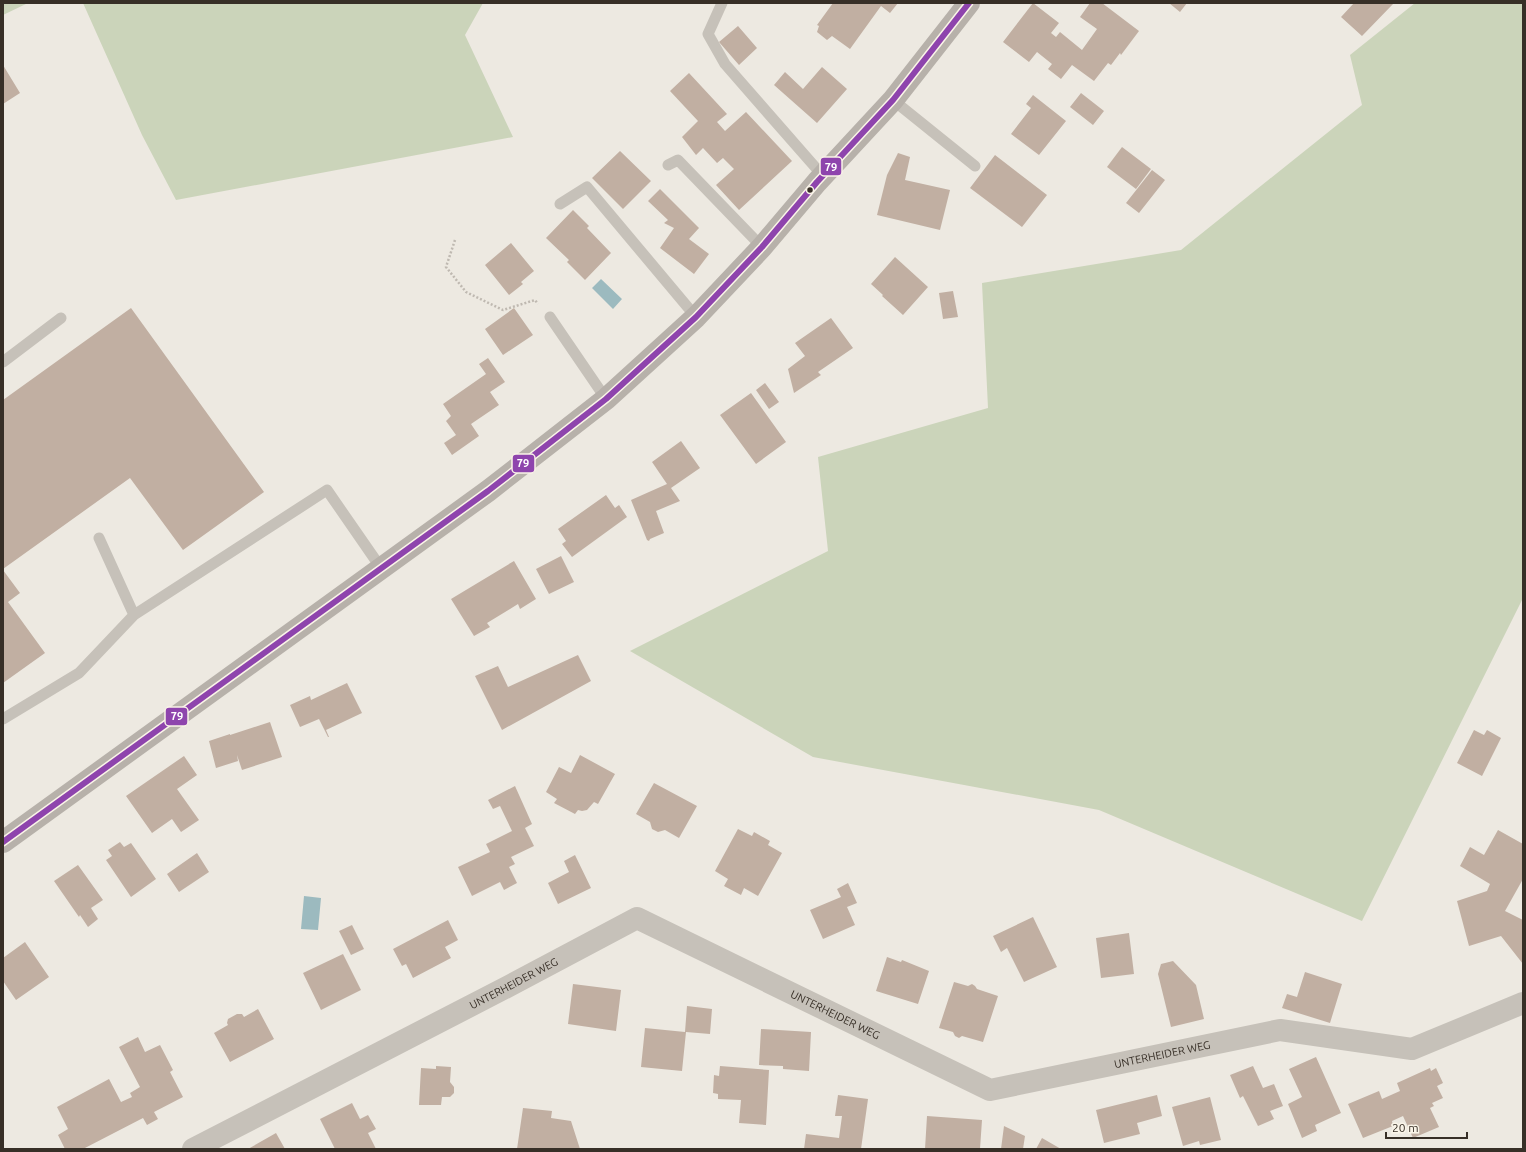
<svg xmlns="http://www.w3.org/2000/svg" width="1526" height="1152" viewBox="0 0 1526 1152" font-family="Ubuntu,sans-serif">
	<rect width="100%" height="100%" fill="#ede9e1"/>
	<path fill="#cbd4ba" d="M 3,3 L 28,3 L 3,15 Z
		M 83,3 L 483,3 L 465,35 L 513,137 L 176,200 L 142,135 Z
		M 1415,3 L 1523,3 L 1523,598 L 1362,921 L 1099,810 L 813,757 L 630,651 L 828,551 L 818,457 L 988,408 L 982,283 L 1181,250 L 1362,105 L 1350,55 Z"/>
	<path fill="#9cbabf" d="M 601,279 L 622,299 L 613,309 L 592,288 Z
		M 304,896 L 321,898 L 318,930 L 301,929 Z"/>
	<path fill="#c1afa2" d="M 833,3 L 898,3 L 890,13 L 881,6 L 850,49 L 832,36 L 827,40 L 817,32 L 819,26 L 817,25 Z
		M 1033,3 L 1059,23 L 1051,33 L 1056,37 L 1060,32 L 1082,50 L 1097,29 L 1080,17 L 1090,3 L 1102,3 L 1139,31 L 1121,55 L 1120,53 L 1111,65 L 1108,63 L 1094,81 L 1072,65 L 1061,79 L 1048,69 L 1052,64 L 1037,52 L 1029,62 L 1003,42 Z
		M 1169,3 L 1187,3 L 1180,12 Z
		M 1354,3 L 1394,3 L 1362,36 L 1341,17 Z
		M 738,26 L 757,48 L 739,65 L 719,42 Z
		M 3,65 L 20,93 L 3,104 Z
		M 822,67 L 847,89 L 817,123 L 774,85 L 785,72 L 803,89 Z
		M 689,73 L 727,114 L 717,122 L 725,131 L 746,112 L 792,161 L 739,210 L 716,185 L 734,169 L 723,158 L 717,163 L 703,148 L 696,155 L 682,137 L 698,121 L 670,91 Z
		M 1081,93 L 1104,111 L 1093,125 L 1070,107 Z
		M 1033,95 L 1066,121 L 1039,155 L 1011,134 L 1031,108 L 1026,104 Z
		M 1122,147 L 1151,169 L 1136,189 L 1107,167 Z
		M 620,151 L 651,181 L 623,209 L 592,178 Z
		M 898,153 L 910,157 L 905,180 L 950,190 L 940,230 L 877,215 L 887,175 Z
		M 995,155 L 1047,195 L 1022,227 L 970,188 Z
		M 1152,170 L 1165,180 L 1139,213 L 1126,203 Z
		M 660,189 L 699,228 L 689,239 L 709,254 L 694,274 L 660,248 L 674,228 L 664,223 L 668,220 L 648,201 Z
		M 573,210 L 589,226 L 587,228 L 611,253 L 585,280 L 567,262 L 569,260 L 546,238 Z
		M 511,243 L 534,271 L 521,282 L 523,284 L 509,295 L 485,265 Z
		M 895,257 L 928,287 L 903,315 L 882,296 L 883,295 L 871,284 Z
		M 953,291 L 958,317 L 943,319 L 939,293 Z
		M 131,308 L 264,492 L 183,550 L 130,478 L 3,569 L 3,400 Z
		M 514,308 L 533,335 L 503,355 L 485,329 Z
		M 831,318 L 853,348 L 818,372 L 821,375 L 794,393 L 788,369 L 805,356 L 795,343 Z
		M 488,358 L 505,382 L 490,392 L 499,405 L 471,424 L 479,436 L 452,455 L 444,443 L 456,435 L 446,421 L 451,416 L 443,404 L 486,374 L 479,364 Z
		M 765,383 L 779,402 L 769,409 L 756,390 Z
		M 751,393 L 786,442 L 756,464 L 720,415 Z
		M 681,441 L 700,468 L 671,488 L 680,501 L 656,511 L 664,533 L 650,539 L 649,541 L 647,540 L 631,500 L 667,484 L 652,462 Z
		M 606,495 L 615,508 L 619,505 L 627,517 L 572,557 L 562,544 L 566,541 L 558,529 Z
		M 561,556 L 574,582 L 549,594 L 536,569 Z
		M 514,561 L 536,599 L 520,609 L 518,604 L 487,623 L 490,627 L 474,636 L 451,599 Z
		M 3,570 L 20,593 L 8,602 L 45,653 L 3,683 Z
		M 578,655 L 591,681 L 502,730 L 475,676 L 498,666 L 508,687 Z
		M 347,683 L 362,713 L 326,730 L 329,737 L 328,737 L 319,719 L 300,727 L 290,705 L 310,696 L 311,700 Z
		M 270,722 L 282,757 L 242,770 L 237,755 L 238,761 L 216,768 L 209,741 L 230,734 L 230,735 Z
		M 1474,730 L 1484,735 L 1487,730 L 1501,738 L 1482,776 L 1457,763 Z
		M 580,755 L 615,774 L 598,804 L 594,802 L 587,810 L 582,811 L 578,810 L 575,814 L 554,803 L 557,799 L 546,792 L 559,767 L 571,773 Z
		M 184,756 L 197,775 L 177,789 L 199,820 L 181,832 L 172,819 L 152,833 L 126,796 Z
		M 654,783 L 697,806 L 679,838 L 665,830 L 658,832 L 652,829 L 650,822 L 636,814 Z
		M 515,786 L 532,824 L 525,828 L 534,846 L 511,857 L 515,864 L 509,867 L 517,883 L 504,890 L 500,882 L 472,896 L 458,867 L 490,852 L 486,844 L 512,831 L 500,806 L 493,809 L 488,800 Z
		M 738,829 L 752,836 L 754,832 L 770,841 L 768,845 L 782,853 L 758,896 L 744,888 L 741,895 L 724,886 L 728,879 L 715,871 Z
		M 1498,830 L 1523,844 L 1523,879 L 1505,911 L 1523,920 L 1523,964 L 1501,936 L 1469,946 L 1457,901 L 1487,891 L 1490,884 L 1460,866 L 1470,847 L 1484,855 Z
		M 120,842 L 124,847 L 131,843 L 156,879 L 131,897 L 106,860 L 112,856 L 108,850 Z
		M 197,853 L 209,872 L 179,892 L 167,874 Z
		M 575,855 L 591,888 L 558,904 L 548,883 L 569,872 L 564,861 Z
		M 78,865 L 103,900 L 91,908 L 98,919 L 88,927 L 80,915 L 79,917 L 54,881 Z
		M 848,883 L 857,903 L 847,907 L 855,925 L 823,939 L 810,910 L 841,897 L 837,889 Z
		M 1033,917 L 1057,967 L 1024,982 L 1007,948 L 1001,952 L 993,936 Z
		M 448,920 L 458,940 L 445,947 L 451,958 L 413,978 L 406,964 L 402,966 L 393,949 Z
		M 352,925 L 364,949 L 351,955 L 339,931 Z
		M 1129,933 L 1134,974 L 1101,978 L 1096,938 Z
		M 25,942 L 49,977 L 16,1000 L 3,981 L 3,958 Z
		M 343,954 L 361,990 L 321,1010 L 303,973 Z
		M 887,957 L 901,962 L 902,960 L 929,971 L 918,1004 L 876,991 Z
		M 1173,961 L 1196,985 L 1204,1019 L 1171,1027 L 1158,974 L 1161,964 Z
		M 1305,972 L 1342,984 L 1330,1023 L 1282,1008 L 1287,994 L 1297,997 Z
		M 954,982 L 968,986 L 972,984 L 975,986 L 977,989 L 998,996 L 983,1042 L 962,1036 L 959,1038 L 955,1036 L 953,1032 L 939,1028 Z
		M 573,984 L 621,990 L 616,1031 L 568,1024 Z
		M 687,1006 L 712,1009 L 710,1034 L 686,1032 L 682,1071 L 641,1067 L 645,1028 L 685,1032 Z
		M 258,1009 L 274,1039 L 230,1062 L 214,1033 L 228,1025 L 227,1023 L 228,1019 L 237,1014 L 242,1014 L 244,1017 Z
		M 761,1029 L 811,1032 L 809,1071 L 783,1069 L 783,1066 L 759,1065 Z
		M 138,1037 L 145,1052 L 160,1045 L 173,1070 L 170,1072 L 183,1097 L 154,1112 L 158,1119 L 147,1125 L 143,1118 L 83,1149 L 65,1149 L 58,1135 L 68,1129 L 57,1107 L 109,1079 L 121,1102 L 132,1097 L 130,1093 L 140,1087 L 119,1047 Z
		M 1316,1057 L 1341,1113 L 1315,1125 L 1317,1131 L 1302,1138 L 1288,1104 L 1302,1097 L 1289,1069 Z
		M 436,1066 L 451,1067 L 450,1082 L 454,1087 L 454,1093 L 450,1097 L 442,1097 L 441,1105 L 419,1105 L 421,1068 L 436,1069 Z
		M 720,1066 L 769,1070 L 766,1125 L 739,1123 L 741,1100 L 718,1099 L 718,1094 L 713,1093 L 714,1075 L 719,1076 Z
		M 1253,1066 L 1263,1088 L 1274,1084 L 1283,1106 L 1270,1111 L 1274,1119 L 1258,1126 L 1243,1096 L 1240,1098 L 1230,1075 Z
		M 1430,1068 L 1431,1071 L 1436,1068 L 1443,1083 L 1437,1086 L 1443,1098 L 1432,1103 L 1434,1106 L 1430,1108 L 1439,1127 L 1413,1138 L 1403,1116 L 1392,1121 L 1393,1126 L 1363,1138 L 1348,1104 L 1379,1091 L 1382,1099 L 1400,1091 L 1397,1083 Z
		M 838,1095 L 868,1099 L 861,1149 L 804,1149 L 806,1134 L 839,1138 L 842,1116 L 835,1116 Z
		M 1157,1095 L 1162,1116 L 1137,1123 L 1140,1134 L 1104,1143 L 1096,1110 Z
		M 1210,1097 L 1221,1140 L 1200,1145 L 1199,1141 L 1183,1146 L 1172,1107 Z
		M 352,1103 L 360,1119 L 368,1115 L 376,1129 L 368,1133 L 376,1149 L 335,1149 L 320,1119 Z
		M 523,1108 L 552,1111 L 551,1118 L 571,1121 L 580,1149 L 517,1149 Z
		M 927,1116 L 982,1120 L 980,1149 L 925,1149 Z
		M 1004,1126 L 1025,1136 L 1023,1149 L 1001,1149 Z
		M 276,1133 L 285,1149 L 248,1149 Z
		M 1042,1138 L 1061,1149 L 1036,1149 Z"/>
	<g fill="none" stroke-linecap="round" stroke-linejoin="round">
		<path stroke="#bfb9b1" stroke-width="2.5" stroke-dasharray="2 2" stroke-linecap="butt" d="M 455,240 L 446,267 L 466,292 L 503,310 L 535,300 L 538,304"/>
		<path stroke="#c6c1b9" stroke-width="11" d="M 722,3 L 708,34 L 725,64 L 823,176
			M 893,100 L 975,166
			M 668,165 L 678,160 L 762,247
			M 560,204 L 587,187 L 696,317
			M 550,317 L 606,399
			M 3,362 L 61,318
			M 134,615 L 327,490 L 381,568
			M 3,719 L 79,673 L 134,615 L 99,538"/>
		<path stroke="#c6c1b9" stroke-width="22" id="s1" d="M 193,1149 L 509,986 L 637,918 L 990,1090 L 1280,1030 L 1412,1049 L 1523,1003"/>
		<path stroke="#b7b1aa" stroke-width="22" d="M 3,842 L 488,491 L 606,399 L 696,317 L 762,247 L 817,182 L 893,100 L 969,3"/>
		<defs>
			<path id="bus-1" d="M 3,842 L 488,491 L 606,399 L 696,317 L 762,247 L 817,182 L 893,100 L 969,3"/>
		</defs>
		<use href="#bus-1" stroke="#faf4e8" stroke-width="9"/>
		<use href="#bus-1" stroke="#8e44ad" stroke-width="6"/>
	</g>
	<circle fill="#372f27" stroke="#faf4e8" stroke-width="1.5" cx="810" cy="190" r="3.5"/>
	<g text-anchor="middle" stroke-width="3" stroke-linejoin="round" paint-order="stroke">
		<g font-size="11" fill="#372f27" stroke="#faf4e8">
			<text dy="4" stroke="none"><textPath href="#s1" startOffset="361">UNTERHEIDER WEG</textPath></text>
			<text dy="4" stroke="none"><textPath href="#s1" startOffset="721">UNTERHEIDER WEG</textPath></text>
			<text dy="4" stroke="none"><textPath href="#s1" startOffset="1069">UNTERHEIDER WEG</textPath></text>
		</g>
	</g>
	<g stroke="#faf4e8" stroke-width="1.5">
		<rect x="820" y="157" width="22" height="19" rx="4" fill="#8e44ad"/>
		<rect x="512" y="454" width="23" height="19" rx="4" fill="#8e44ad"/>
		<rect x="165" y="707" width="23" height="19" rx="4" fill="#8e44ad"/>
	</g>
	<g font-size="11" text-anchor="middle" font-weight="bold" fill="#fff">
		<text x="831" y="171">79</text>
		<text x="523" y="467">79</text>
		<text x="177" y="720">79</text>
	</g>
	<rect width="1526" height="1152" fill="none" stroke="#372f27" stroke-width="8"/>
	<path d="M1386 1132v6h81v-6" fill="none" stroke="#372f27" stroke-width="2"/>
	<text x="1392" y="1132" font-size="12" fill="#372f27" stroke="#faf4e8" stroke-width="3" paint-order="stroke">20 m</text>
</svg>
